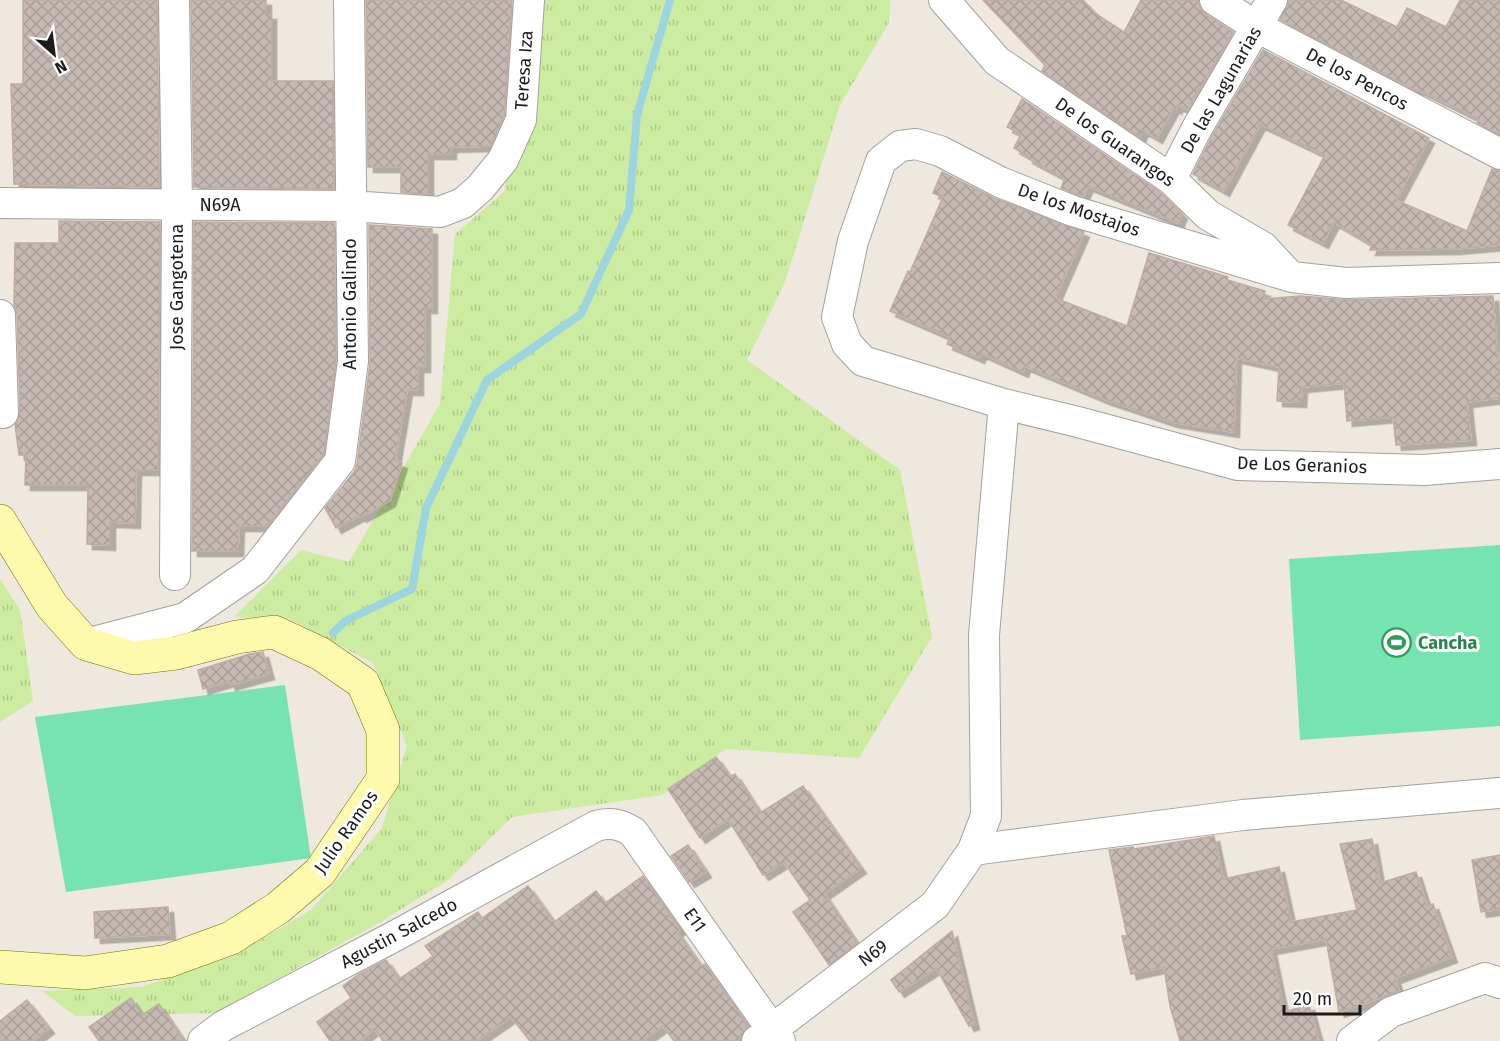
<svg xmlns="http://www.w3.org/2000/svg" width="1500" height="1041" viewBox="0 0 1500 1041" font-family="'Fira Sans',sans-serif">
	<defs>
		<pattern id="grass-tufts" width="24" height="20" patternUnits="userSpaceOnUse" patternTransform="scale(1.5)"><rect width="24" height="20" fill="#cceca1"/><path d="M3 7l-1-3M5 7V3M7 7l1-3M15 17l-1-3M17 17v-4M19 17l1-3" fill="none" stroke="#afca8a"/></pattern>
		<pattern id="building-cross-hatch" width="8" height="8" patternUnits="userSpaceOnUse" patternTransform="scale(1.5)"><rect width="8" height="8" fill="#c5b9b3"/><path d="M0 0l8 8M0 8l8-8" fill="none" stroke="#a99e99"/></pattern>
		<filter id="shadow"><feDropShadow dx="5.5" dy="5.5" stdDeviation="0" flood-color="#0004"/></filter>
	</defs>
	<rect width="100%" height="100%" fill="#eee8df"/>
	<path fill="url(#grass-tufts)" d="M 528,0 L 890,0 L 889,23 L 840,105 L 785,282 L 747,360 L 900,470 L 932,637 L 859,758 L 726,749 L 662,795 L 512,817 L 447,881 L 377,924 L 216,1013 L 75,1016 L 42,991 L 141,987 L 233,956 L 311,910 L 382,828 L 407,746 L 373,663 L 288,618 L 234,617 L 301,550 L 349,562 L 440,404 L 455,234 L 504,192 L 521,111 Z
		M 0,579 L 20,610 L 33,701 L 0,722 Z"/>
	<path fill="#77e3b0" d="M 1500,545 L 1500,726 L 1300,740 L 1289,559 Z
		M 285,685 L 311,858 L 66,892 L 35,717 Z"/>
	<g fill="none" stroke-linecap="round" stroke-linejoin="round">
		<path stroke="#9cd5df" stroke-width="8" d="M 333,633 L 345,621 L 412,589 L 426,508 L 487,380 L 581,314 L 629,210 L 637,115 L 670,0"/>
	</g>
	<path fill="url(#building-cross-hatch)" stroke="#c0aca1" stroke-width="1.5" filter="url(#shadow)" d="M 23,0 L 157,0 L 159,187 L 14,184 L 11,84 L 23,84 Z
		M 191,0 L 266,0 L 266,14 L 271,14 L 271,81 L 333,81 L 334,189 L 194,187 Z
		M 366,0 L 512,0 L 504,116 L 490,146 L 451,147 L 451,154 L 428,154 L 428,194 L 401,192 L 401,167 L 368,167 Z
		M 983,0 L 1083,0 L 1096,14 L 1124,32 L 1141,0 L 1198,0 L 1200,8 L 1205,14 L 1233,32 L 1187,110 L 1178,105 L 1176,109 L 1174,107 L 1157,138 L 1143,130 L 1140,137 L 1042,71 L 1045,65 Z
		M 1289,0 L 1341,0 L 1397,27 L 1407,8 L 1446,27 L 1460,0 L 1500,0 L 1500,135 L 1477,123 L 1479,119 L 1418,89 L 1417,91 L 1280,20 Z
		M 1263,50 L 1429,138 L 1396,200 L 1467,231 L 1492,169 L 1500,171 L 1500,245 L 1455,249 L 1370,250 L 1372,244 L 1334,222 L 1323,243 L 1288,225 L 1325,155 L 1260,124 L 1224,191 L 1193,174 L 1212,136 Z
		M 1022,99 L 1160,192 L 1182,214 L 1178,223 L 1088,186 L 1083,196 L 1061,188 L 1065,178 L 1027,158 L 1028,156 L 1014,148 L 1021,134 L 1007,127 Z
		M 942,172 L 994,198 L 1084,232 L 1055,298 L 1127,326 L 1149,253 L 1228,277 L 1227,280 L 1265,291 L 1263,299 L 1301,296 L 1347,300 L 1493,296 L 1498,361 L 1500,361 L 1500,398 L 1467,402 L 1471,440 L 1396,445 L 1393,417 L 1347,421 L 1344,383 L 1302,387 L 1301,402 L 1277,401 L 1279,367 L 1236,358 L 1234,432 L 1172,422 L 1104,399 L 1025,366 L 1023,372 L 981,353 L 979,358 L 947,344 L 950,337 L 890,311 L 908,271 L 910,272 L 943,197 L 933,193 Z
		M 59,221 L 160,222 L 158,470 L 136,470 L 135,523 L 110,522 L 110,545 L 87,544 L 88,485 L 25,485 L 26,455 L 19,455 L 15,424 L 20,412 L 17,314 L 14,305 L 15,243 L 59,243 Z
		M 194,222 L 334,223 L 336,360 L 324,454 L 267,526 L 239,526 L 238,551 L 192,551 Z
		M 369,225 L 432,229 L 432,308 L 425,308 L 425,367 L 418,367 L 418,390 L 407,390 L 395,461 L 402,463 L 390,501 L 361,517 L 360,515 L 336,528 L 325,508 L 354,472 L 357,464 L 370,363 Z
		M 263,652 L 269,674 L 230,685 L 229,681 L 203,689 L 198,670 L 250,654 Z
		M 716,757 L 730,777 L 735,774 L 760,813 L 803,786 L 861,868 L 824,894 L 857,943 L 829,965 L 793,912 L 810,900 L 784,862 L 763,875 L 728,819 L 700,838 L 668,789 Z
		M 1214,836 L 1223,879 L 1279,867 L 1291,922 L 1357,910 L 1340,844 L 1372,839 L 1380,883 L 1416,872 L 1427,906 L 1433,904 L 1452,957 L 1395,978 L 1399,991 L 1339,1012 L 1326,939 L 1271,949 L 1284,1012 L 1309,1005 L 1319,1041 L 1180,1041 L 1170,1006 L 1164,967 L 1131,974 L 1122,936 L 1127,936 L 1109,850 L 1133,847 L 1134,849 Z
		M 688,845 L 706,872 L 689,882 L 671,856 Z
		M 1500,855 L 1500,909 L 1481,912 L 1472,860 Z
		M 643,876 L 680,929 L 677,932 L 701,966 L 705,964 L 748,1026 L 737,1041 L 674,1041 L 663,1026 L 642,1041 L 530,1041 L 511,1017 L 476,1041 L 383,1041 L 375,1029 L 359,1041 L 330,1041 L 317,1022 L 351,998 L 343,986 L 358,975 L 386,960 L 399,979 L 433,956 L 425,946 L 478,912 L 482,918 L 528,886 L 554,922 L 596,891 L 605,903 Z
		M 168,907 L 170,934 L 95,938 L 94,912 Z
		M 952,931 L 974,1024 L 969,1026 L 936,968 L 899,992 L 891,980 Z
		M 131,998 L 142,1015 L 159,1004 L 184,1041 L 99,1041 L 89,1027 Z
		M 27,1000 L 49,1028 L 32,1041 L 0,1041 L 0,1021 Z"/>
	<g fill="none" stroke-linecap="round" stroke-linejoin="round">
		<defs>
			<path id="street" d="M 174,0 L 177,205 L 175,575
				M 944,0 L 997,61 L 1171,179 L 1208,215 L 1263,247 L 1289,275
				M 1215,0 L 1257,27 L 1500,154
				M 1171,179 L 1197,128 L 1272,0
				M 0,203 L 350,206 L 440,212 L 463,203 L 480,188 L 503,160 L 521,120 L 529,0
				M 1500,278 L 1346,283 L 1292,277 L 1073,211 L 1000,182 L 940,151 L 916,144 L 900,146 L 881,161 L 853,241 L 837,317 L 847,344 L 863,361 L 1004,404 L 1078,422 L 1238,465 L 1424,470 L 1500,464
				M 0,315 L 3,413
				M 86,644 L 185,618 L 255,570 L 340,461 L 353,361 L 349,0
				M 973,850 L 1243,815 L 1500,793
				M 203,1041 L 223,1026 L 395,936 L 596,826 C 611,822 620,824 633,832 L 780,1041
				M 757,1041 L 935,905 L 973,850 L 986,816 L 984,635 L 1004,404
				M 1352,1041 L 1391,1012 L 1485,978 L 1500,983"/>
			<path id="secondary" d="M 0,521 L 52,606 L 86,644 L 134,658 L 176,653 L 237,637 L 274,632 L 321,654 L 363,683 L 383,730 L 383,779 L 320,872 L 278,908 L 231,938 L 168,961 L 85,973 L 0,967"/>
		</defs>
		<use href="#street" stroke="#a2a2a2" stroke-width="32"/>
		<use href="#secondary" stroke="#717400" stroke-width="34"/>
		<use href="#street" stroke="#fff" stroke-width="30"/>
		<use href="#secondary" stroke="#fdfaae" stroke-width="33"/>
	</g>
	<defs>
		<symbol id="stadium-ring" viewBox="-11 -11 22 22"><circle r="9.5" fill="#fff" stroke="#2e9e5b" stroke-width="1.5"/><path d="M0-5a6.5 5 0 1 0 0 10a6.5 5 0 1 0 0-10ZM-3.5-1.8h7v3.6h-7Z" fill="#2e9e5b"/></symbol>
	</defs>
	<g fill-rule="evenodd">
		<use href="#stadium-ring" x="1380" y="626" width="33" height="33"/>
	</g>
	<g text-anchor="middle" stroke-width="6" stroke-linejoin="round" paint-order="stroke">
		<g font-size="18" fill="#1b1b1b" stroke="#fff">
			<text transform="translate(524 70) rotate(-86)" y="6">Teresa Iza</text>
			<text transform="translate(1357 79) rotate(28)" y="6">De los Pencos</text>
			<text transform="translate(1221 90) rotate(-60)" y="6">De las Lagunarias</text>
			<text transform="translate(1115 142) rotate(35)" y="6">De los Guarangos</text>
			<text x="220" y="211">N69A</text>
			<text transform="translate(1079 210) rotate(19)" y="6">De los Mostajos</text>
			<text transform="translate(177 287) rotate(-90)" y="6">Jose Gangotena</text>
			<text transform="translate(350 304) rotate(-90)" y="6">Antonio Galindo</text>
			<text transform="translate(1302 465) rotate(2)" y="6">De Los Geranios</text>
			<text transform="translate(346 832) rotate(-55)" y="6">Julio Ramos</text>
			<text transform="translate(695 920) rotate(55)" y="6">E11</text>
			<text transform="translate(399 933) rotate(-28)" y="6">Agustin Salcedo</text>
			<text transform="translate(873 953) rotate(-37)" y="6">N69</text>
		</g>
		<g font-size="18" font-weight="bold" fill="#27864d" stroke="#fff" text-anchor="start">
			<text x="1418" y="649">Cancha</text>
		</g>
	</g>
	<g transform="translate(54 54) rotate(152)" stroke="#ffffff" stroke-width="4.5" paint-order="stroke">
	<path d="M0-4.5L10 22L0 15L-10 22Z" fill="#1b1b1b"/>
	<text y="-9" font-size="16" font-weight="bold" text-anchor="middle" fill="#1b1b1b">N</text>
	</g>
	<path d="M1284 1005v9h76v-9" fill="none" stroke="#1b1b1b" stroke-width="3"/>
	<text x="1293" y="1005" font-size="18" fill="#1b1b1b" stroke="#ffffff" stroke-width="4.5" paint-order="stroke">20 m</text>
</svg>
